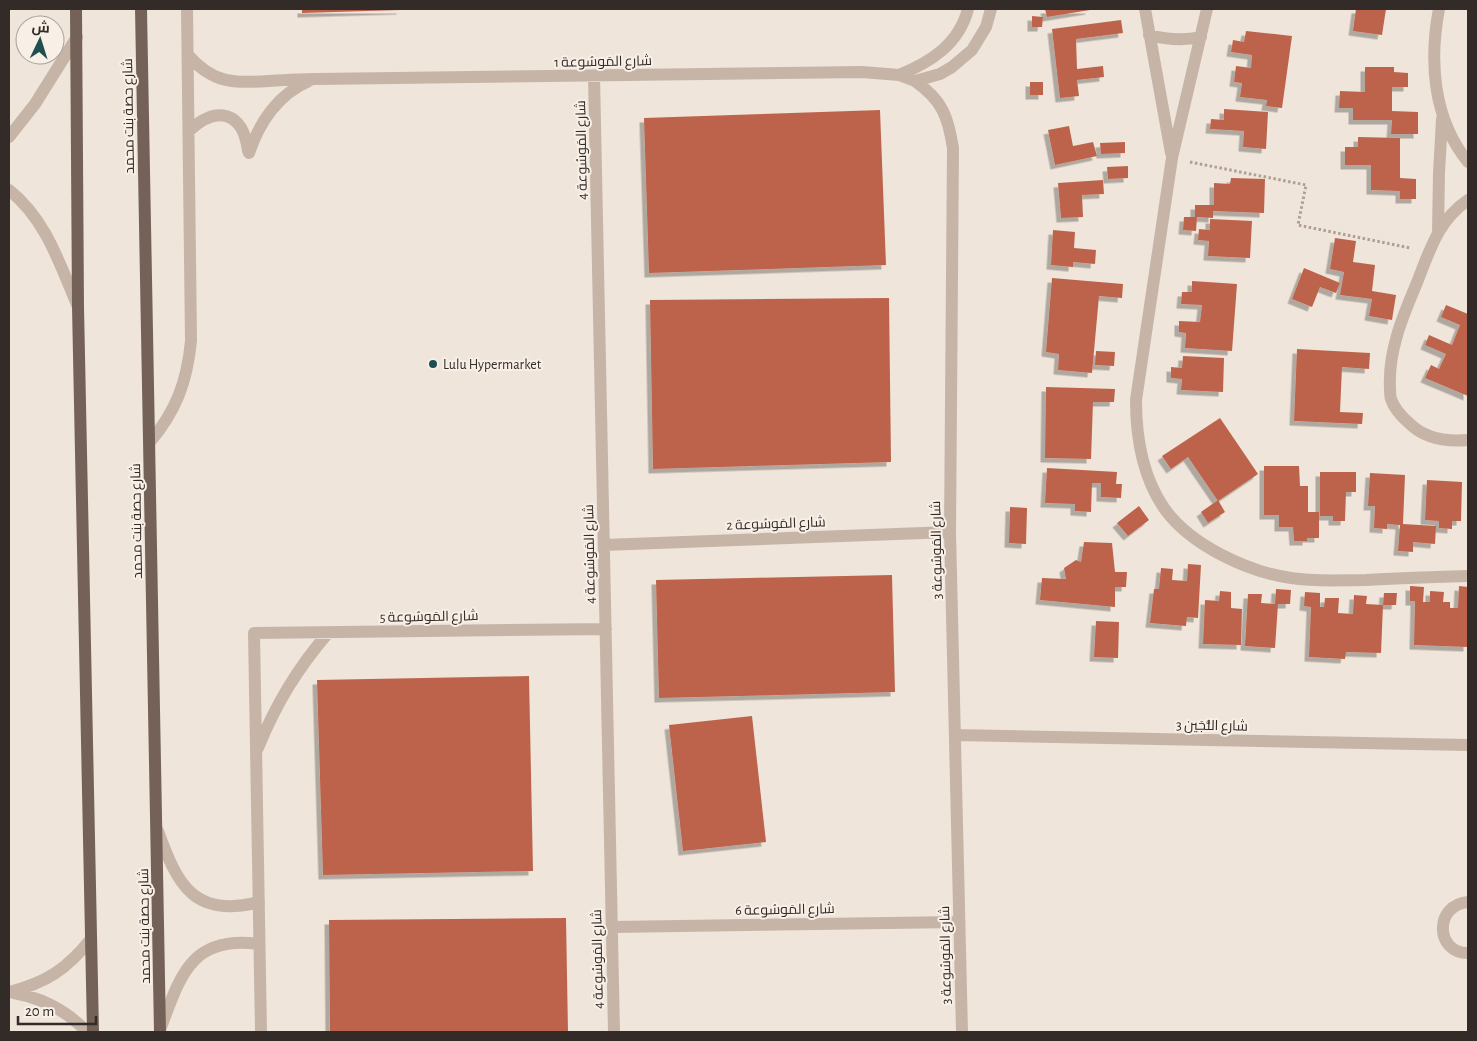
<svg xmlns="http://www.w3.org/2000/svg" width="1477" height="1041" viewBox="0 0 1477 1041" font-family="'Alegreya Sans',Cairo,sans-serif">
	<defs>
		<filter id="shadow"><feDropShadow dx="-4.5" dy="4.5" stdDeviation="0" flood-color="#0004"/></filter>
	</defs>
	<rect width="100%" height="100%" fill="#efe5da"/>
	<path fill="#bd644b" filter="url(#shadow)" d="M 302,9 L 401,9 L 401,10 L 302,13 Z
		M 1045,9 L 1090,9 L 1090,10 L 1047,17 Z
		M 1356,9 L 1386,9 L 1382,35 L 1353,31 Z
		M 1032,16 L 1043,17 L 1042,27 L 1032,27 Z
		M 1121,20 L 1123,33 L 1076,39 L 1077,69 L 1103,66 L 1104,77 L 1077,80 L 1079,96 L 1060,98 L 1052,29 Z
		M 1246,31 L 1292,36 L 1282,108 L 1266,106 L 1267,100 L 1240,97 L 1242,83 L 1234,82 L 1236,66 L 1251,68 L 1252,55 L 1231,52 L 1233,40 L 1244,42 Z
		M 1365,67 L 1394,67 L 1394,72 L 1408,73 L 1408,87 L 1392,87 L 1392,111 L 1418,112 L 1418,134 L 1391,134 L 1392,120 L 1353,120 L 1353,108 L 1339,108 L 1340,91 L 1365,92 Z
		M 1030,82 L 1043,82 L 1043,95 L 1030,95 Z
		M 1224,109 L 1268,112 L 1266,149 L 1243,147 L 1244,131 L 1210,129 L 1211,119 L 1224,120 Z
		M 880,110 L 886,265 L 649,273 L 644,118 Z
		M 1069,126 L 1073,146 L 1093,142 L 1097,156 L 1055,165 L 1048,130 Z
		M 1358,137 L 1400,138 L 1400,178 L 1416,179 L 1416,199 L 1400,199 L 1400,191 L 1371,190 L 1371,165 L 1345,165 L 1345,147 L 1358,147 Z
		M 1125,142 L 1125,153 L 1101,154 L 1100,143 Z
		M 1128,166 L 1128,178 L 1108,179 L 1107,167 Z
		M 1231,178 L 1265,179 L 1264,213 L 1213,211 L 1213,218 L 1197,217 L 1196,231 L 1183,230 L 1184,217 L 1195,217 L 1195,205 L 1214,205 L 1214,183 L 1230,184 Z
		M 1103,180 L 1104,194 L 1082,195 L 1083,217 L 1061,218 L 1058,183 Z
		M 1210,219 L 1252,221 L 1250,258 L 1208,256 L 1209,241 L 1198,240 L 1199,229 L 1210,230 Z
		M 1053,230 L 1075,232 L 1074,248 L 1096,250 L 1095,264 L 1073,262 L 1073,267 L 1051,265 Z
		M 1335,238 L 1356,241 L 1353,262 L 1375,265 L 1372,291 L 1396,295 L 1392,320 L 1369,316 L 1372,299 L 1340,295 L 1344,272 L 1330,269 Z
		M 1304,268 L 1340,283 L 1336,293 L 1320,287 L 1312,307 L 1292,299 Z
		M 1052,278 L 1123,284 L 1122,298 L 1099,296 L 1092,373 L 1058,370 L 1059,354 L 1046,352 Z
		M 1192,281 L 1237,284 L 1232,351 L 1185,348 L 1186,333 L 1179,332 L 1179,321 L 1200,322 L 1202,305 L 1181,304 L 1182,292 L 1192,292 Z
		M 889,298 L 891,462 L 653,469 L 650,300 Z
		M 1446,305 L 1468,314 L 1468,396 L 1425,378 L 1431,365 L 1439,369 L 1446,354 L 1425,345 L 1429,335 L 1452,345 L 1460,325 L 1441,317 Z
		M 1297,349 L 1370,353 L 1369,369 L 1342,367 L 1340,412 L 1363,413 L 1362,424 L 1294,421 Z
		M 1096,351 L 1115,352 L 1114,366 L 1095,365 Z
		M 1183,356 L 1224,358 L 1223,392 L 1181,390 L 1182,379 L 1171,378 L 1171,367 L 1182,368 Z
		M 1046,387 L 1115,389 L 1114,402 L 1093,402 L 1091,459 L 1045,458 Z
		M 1220,418 L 1258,474 L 1218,501 L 1188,457 L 1171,469 L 1162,456 Z
		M 1264,466 L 1299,466 L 1300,486 L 1308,486 L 1308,512 L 1319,512 L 1319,538 L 1307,538 L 1307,541 L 1294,541 L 1293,527 L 1279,527 L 1279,515 L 1264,515 Z
		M 1047,468 L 1117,472 L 1116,484 L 1122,484 L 1121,498 L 1101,497 L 1101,483 L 1092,483 L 1091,512 L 1075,511 L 1075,504 L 1045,503 Z
		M 1320,472 L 1356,472 L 1356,492 L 1346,492 L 1345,521 L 1333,521 L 1333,516 L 1320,516 Z
		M 1370,473 L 1405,475 L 1403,524 L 1436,526 L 1435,544 L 1413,542 L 1413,552 L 1398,551 L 1400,525 L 1387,524 L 1387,529 L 1374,528 L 1375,506 L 1368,506 Z
		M 1427,480 L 1462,482 L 1461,521 L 1452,521 L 1452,529 L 1439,528 L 1439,521 L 1425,520 Z
		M 1218,500 L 1225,512 L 1208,523 L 1201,512 Z
		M 1139,506 L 1149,520 L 1128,536 L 1117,523 Z
		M 1010,507 L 1027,508 L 1026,544 L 1009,543 Z
		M 1084,542 L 1112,543 L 1115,572 L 1127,572 L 1126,587 L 1115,587 L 1115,607 L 1040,600 L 1042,578 L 1066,579 L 1064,568 L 1076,560 L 1081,562 Z
		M 1188,564 L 1201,565 L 1198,618 L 1187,617 L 1186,626 L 1150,623 L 1154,589 L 1159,589 L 1161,568 L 1173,569 L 1172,580 L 1187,581 Z
		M 892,575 L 895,692 L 659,698 L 656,580 Z
		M 1410,586 L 1424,587 L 1423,602 L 1430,602 L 1430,591 L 1444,592 L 1443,602 L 1450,602 L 1450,608 L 1458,608 L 1459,586 L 1468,587 L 1468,647 L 1414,645 L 1415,601 L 1410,601 Z
		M 1276,589 L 1291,590 L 1290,604 L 1278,604 L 1275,648 L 1245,646 L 1248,594 L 1262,594 L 1261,603 L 1275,604 Z
		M 1220,591 L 1231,592 L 1231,608 L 1242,609 L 1241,645 L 1203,644 L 1205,600 L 1219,601 Z
		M 1305,592 L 1320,593 L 1320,607 L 1324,607 L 1325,598 L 1339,598 L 1338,613 L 1353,614 L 1354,595 L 1367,596 L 1366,604 L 1383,605 L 1381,653 L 1346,652 L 1345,659 L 1309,657 L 1311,607 L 1304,606 Z
		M 1384,593 L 1397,593 L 1396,605 L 1383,605 Z
		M 1096,621 L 1119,622 L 1118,658 L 1094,657 Z
		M 529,676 L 533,871 L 323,875 L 317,680 Z
		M 752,716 L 766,842 L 683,851 L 669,725 Z
		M 566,918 L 568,1032 L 330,1032 L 329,920 Z"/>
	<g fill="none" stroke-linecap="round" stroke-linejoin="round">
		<path stroke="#b29f92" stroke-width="3" stroke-dasharray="2.5 2.5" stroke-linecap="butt" d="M 1190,162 L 1306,185 L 1298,225 L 1410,248"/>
		<path stroke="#c6b5a7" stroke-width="12" d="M 1145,9 L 1171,153
			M 1207,9 L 1172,158 L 1136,400 C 1136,438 1142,476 1164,508 C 1190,545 1248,572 1291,578 C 1316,582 1341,580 1366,580 C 1400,578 1434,577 1468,576
			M 1439,9 C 1429,61 1433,119 1468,162
			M 1149,35 C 1168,40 1183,41 1201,37
			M 188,55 C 213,84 234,83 269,81 C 285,80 301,79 316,79 L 862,72 L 899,75 L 915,81 L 940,74 L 952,67 L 972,50 L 986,27 L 991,9
			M 899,75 C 931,62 959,44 968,9
			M 594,76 L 614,1032
			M 915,81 C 942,100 948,116 953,148 L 950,532 L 962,1032
			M 189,131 C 216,105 243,111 248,151
			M 9,137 L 35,104 L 77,37
			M 249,153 C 259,123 278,94 309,81
			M 9,190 C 46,219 60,265 78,307
			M 1468,200 C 1437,221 1429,253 1416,285 C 1402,318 1388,352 1390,388 C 1390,391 1390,396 1391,399 C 1394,408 1402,417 1409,423 C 1425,439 1446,442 1468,440
			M 1438,231 L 1439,173 L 1442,119
			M 150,442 C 176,411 187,382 191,341 L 187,9
			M 604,545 L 950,532
			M 955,735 L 1468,745
			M 258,748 C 276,704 297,669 328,633
			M 158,831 C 177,884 194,919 259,902
			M 1468,902 C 1434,905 1435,953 1468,953
			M 612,927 L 959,922
			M 9,992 C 46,983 67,969 91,939
			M 14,993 C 42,998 67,1011 87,1032
			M 160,1030 C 180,977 190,935 259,944
			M 261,1032 L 254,633 L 606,629"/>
		<path stroke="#746259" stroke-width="12" d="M 76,9 L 78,307 L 93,1032
			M 141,9 L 160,1032"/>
	</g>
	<circle fill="#204f52" stroke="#f8efe6" stroke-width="2" cx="433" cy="364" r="5"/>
	<g text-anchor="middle" stroke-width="4" stroke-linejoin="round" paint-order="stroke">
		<g font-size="14" fill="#332b27" stroke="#f8efe6">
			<text transform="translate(603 61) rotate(-1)" y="5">شارع المَوسُوعة 1</text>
			<text transform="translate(128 116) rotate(-91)" y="5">شارع حصة بنت محمد</text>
			<text transform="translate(581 150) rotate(-91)" y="5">شارع المَوسُوعة 4</text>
			<text transform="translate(136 521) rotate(-91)" y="5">شارع حصة بنت محمد</text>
			<text transform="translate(776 523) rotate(-2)" y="5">شارع المَوسُوعة 2</text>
			<text transform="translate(936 550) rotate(-91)" y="5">شارع المَوسُوعة 3</text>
			<text transform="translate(589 554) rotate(-91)" y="5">شارع المَوسُوعة 4</text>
			<text transform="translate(429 616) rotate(-1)" y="5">شارع المَوسُوعة 5</text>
			<text transform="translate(1212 725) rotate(1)" y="5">شارع اللُّجَين 3</text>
			<text transform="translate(785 909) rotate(-1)" y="5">شارع المَوسُوعة 6</text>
			<text transform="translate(144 926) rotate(-91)" y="5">شارع حصة بنت محمد</text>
			<text transform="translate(945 955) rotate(-91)" y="5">شارع المَوسُوعة 3</text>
			<text transform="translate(597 959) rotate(-91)" y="5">شارع المَوسُوعة 4</text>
		</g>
		<g font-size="14" fill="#332b27" stroke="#f8efe6" text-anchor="start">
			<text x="443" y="369">Lulu Hypermarket</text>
		</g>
	</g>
	<rect width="1477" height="1041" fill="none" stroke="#332b27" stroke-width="20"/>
	<g transform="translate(40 40) rotate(4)"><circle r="24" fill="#f8efe6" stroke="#a9a19a"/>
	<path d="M0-4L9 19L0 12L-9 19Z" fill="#204f52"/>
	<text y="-8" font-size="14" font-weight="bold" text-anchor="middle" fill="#332b27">ش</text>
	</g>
	<path d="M18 1016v8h78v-8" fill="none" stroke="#332b27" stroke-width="2.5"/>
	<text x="25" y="1016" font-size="15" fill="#332b27" stroke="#f8efe6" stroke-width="4" paint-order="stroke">20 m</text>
</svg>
